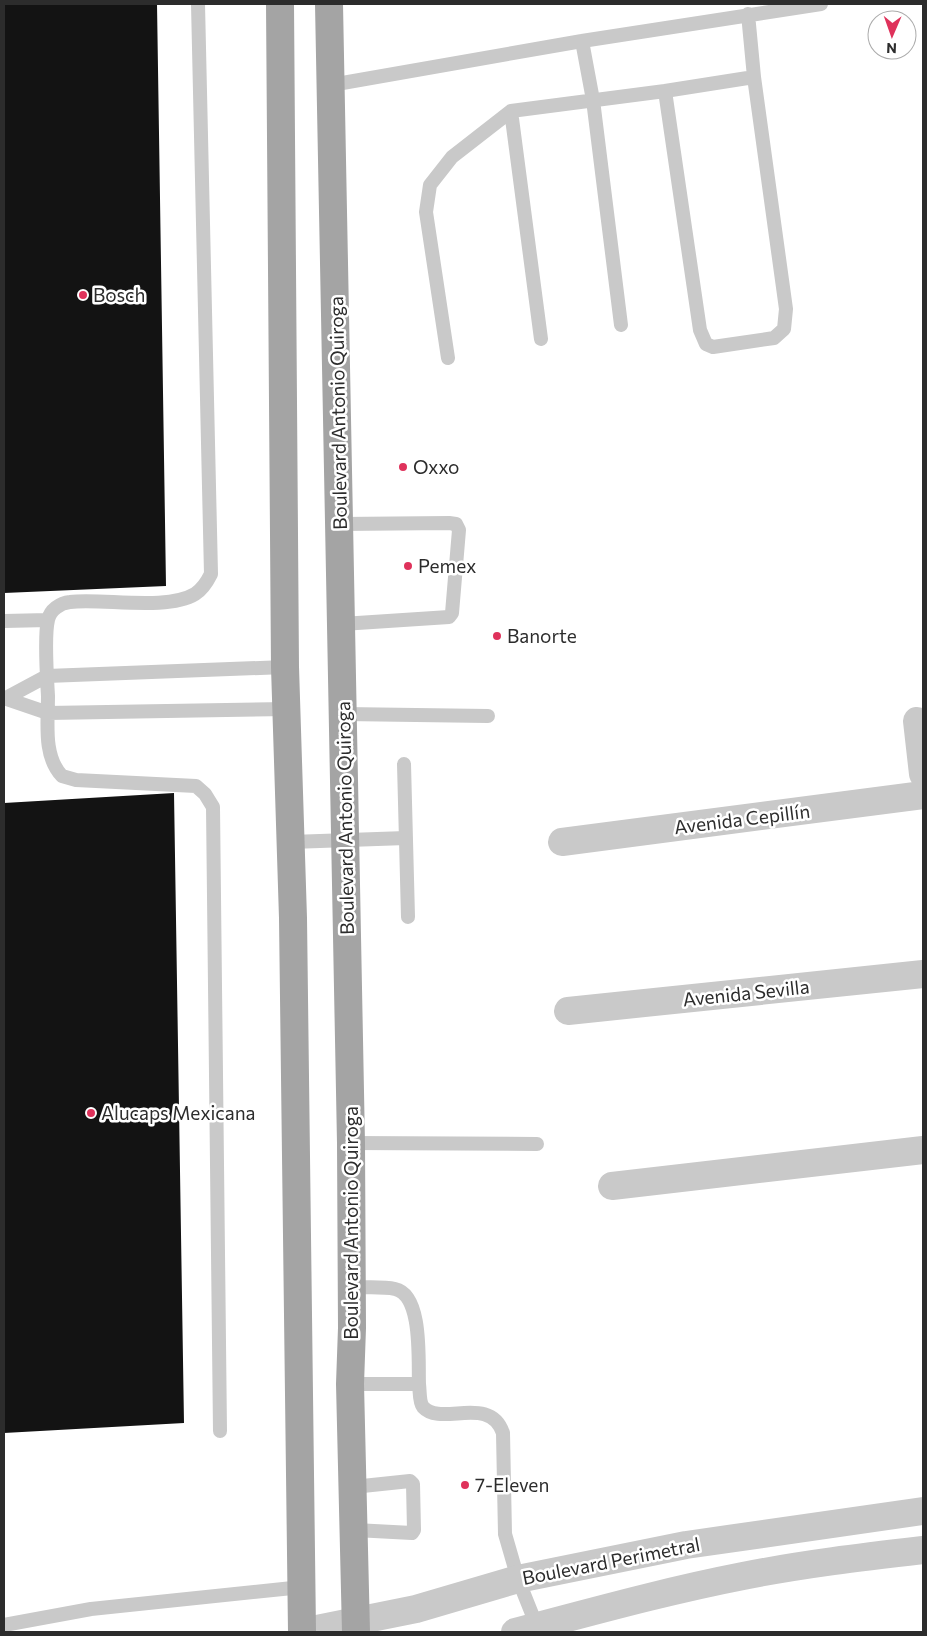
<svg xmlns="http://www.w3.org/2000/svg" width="927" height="1636" viewBox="0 0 927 1636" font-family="Commissioner,sans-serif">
	<rect width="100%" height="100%" fill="#fff"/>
	<path fill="#131313" d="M 4,4 L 157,4 L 166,586 L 4,593 Z
		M 174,793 L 184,1423 L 4,1433 L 4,803 Z"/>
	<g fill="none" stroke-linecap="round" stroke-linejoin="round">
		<path stroke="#c9c9c9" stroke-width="14" d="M 198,4 L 211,574 C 207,582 203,589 195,594 C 167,611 102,598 70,602 C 60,603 50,610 48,620 C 44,636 47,678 48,696 C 48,723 43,756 62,776 L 76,780 L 196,786 L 205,794 L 213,807 L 220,1431
			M 748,14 L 754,77
			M 582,41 L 593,100 L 621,325
			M 331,85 L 582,41 L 821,4
			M 511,111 L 541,339
			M 448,358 L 426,212 L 430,185 L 452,157 L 511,111 L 665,91 L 700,330 L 706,344 L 713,347 L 774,338 L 784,329 L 786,309 L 754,77 L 665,91
			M 340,524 L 449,523 L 456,524 L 459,530 L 452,613 L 449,617 L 342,624
			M 4,621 L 48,620
			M 4,698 L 48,713 L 287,709
			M 6,698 L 47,676 L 285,667
			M 344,714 L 488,716
			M 404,764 L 408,917
			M 291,842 L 406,838
			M 351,1143 L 537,1144
			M 352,1287 C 366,1288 382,1286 395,1289 C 423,1295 418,1361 419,1384
			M 350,1384 L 419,1384 C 420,1391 419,1402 423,1407 C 441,1427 490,1394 503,1433 L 505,1534 L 518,1579 L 538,1629
			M 353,1487 L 410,1481 L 413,1484 L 414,1530 L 412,1533 L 355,1530
			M 4,1625 L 91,1609 L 302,1587"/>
		<path stroke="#c9c9c9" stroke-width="28" d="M 917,721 L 923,774
			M 562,842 L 923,795
			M 568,1011 L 923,974
			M 612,1186 L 923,1150"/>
		<path stroke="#c9c9c9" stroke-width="28" d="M 302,1632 L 416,1609 L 518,1579 L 686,1545 L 923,1511
			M 515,1632 C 591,1612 666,1591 743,1576 C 803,1564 863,1557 923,1550"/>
		<path stroke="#a4a4a4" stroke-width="28" d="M 280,4 L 285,667 L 293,918 L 302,1632
			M 329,4 L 351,1143 L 352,1328 L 350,1384 L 356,1632"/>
	</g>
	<g fill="#df325b" stroke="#fff" stroke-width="2">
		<circle cx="83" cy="295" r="5"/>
		<circle cx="403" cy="467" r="5"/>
		<circle cx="408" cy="566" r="5"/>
		<circle cx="497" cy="636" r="5"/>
		<circle cx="91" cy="1113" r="5"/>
		<circle cx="465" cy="1485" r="5"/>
	</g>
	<g text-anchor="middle" stroke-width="5" stroke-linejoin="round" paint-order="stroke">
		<g font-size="19" fill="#2c2c2c" stroke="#fff" text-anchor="start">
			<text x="93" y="302">Bosch</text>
			<text x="413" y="474">Oxxo</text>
			<text x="418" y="573">Pemex</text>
			<text x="507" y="643">Banorte</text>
			<text x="101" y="1120">Alucaps Mexicana</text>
			<text x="475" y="1492">7-Eleven</text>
		</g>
		<g font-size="19" fill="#2c2c2c" stroke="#fff">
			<text transform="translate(338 413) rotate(-91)" y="7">Boulevard Antonio Quiroga</text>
			<text transform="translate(345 818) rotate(-91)" y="7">Boulevard Antonio Quiroga</text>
			<text transform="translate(742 819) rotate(-7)" y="7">Avenida Cepillín</text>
			<text transform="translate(746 993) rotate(-6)" y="7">Avenida Sevilla</text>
			<text transform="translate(351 1223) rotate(-90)" y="7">Boulevard Antonio Quiroga</text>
			<text transform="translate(611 1561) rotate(-11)" y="7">Boulevard Perimetral</text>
		</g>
	</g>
	<rect width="927" height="1636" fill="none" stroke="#2c2c2c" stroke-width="10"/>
	<g transform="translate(892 35) rotate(182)"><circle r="24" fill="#ffffff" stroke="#ababab"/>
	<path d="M0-4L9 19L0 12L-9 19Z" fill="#df325b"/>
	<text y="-8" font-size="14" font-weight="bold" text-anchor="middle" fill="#2c2c2c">N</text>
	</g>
</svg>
